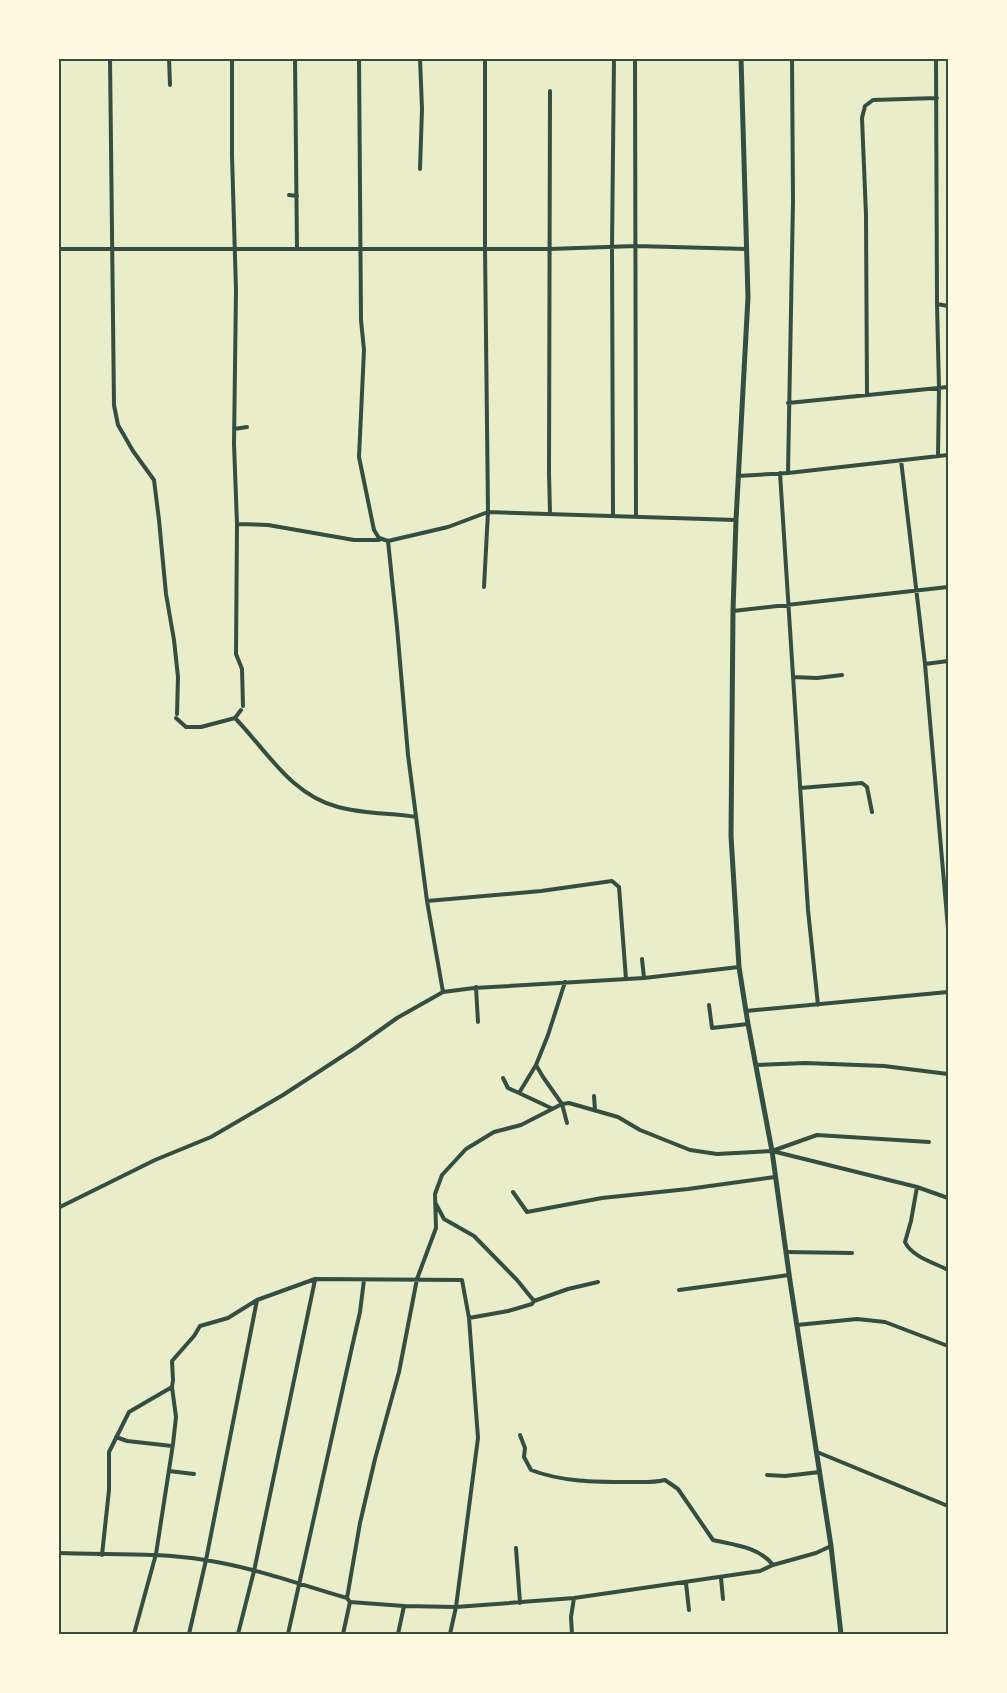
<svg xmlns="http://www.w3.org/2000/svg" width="1007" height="1693" viewBox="0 0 1007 1693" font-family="Rubik,sans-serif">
	<rect width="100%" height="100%" fill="#e9edc9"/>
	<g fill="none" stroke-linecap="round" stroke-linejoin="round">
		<path stroke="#344e41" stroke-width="4" d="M 110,58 L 114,405 L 118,425 L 133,451 L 154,480 L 159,520 L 166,594 L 174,640 L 178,677 L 177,714
			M 169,58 L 170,85
			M 232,58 L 232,156 L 236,290 L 234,444 L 237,524 L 236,654 L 242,669 L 243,706
			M 295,58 L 297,249
			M 359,58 L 361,320 L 364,350 L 359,457 L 374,530 L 379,538 L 388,541
			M 420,58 L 422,109 L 420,169
			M 635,58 L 636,516
			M 936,58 L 937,304 L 939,388 L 938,456
			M 550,91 L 549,473 L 550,513
			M 289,195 L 297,196
			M 58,249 L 549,249 L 636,246 L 747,249
			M 937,304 L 948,306
			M 867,395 L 866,215 L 862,118 L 865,106 L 873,100 L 937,98
			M 788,403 L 948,387
			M 234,429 L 247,427
			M 901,460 L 925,664 L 948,928
			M 780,473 L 808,910 L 818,1005
			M 788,473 L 793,201 L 792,58
			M 738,476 L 788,473 L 948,455
			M 613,516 L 612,247 L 614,58
			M 237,524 L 268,525 L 354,540 L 379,540
			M 388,541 L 397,627 L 408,755 L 427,901 L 443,992
			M 388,541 L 448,527 L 488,512 L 736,520
			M 484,587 L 488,512 L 485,248 L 485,58
			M 733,611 L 948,587
			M 925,664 L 948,661
			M 793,677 L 817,678 L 842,675
			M 176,718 L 186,727 L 201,727 L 235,718 L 241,710
			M 235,718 C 267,751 291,795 338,807 C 364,814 390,813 416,817
			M 800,788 L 862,783 L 867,787 L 872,812
			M 427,901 L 541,891 L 612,881 L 619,887 L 626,979
			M 642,959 L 644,978
			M 565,982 L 548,1035 L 536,1065 L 543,1077 L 562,1104 L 569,1103 L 618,1117 L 640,1130 L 690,1150 L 717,1154 L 772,1151 L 817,1135 L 929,1142
			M 476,987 L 478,1022
			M 709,1005 L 712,1028 L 748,1024
			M 746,1011 L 948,992
			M 536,1065 L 519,1093 L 551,1108
			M 756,1065 L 805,1063 L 884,1066 L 948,1074
			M 503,1078 L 508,1088 L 519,1093
			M 594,1096 L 595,1110
			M 772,1151 L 917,1187 L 948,1198
			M 917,1187 L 911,1221 L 905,1242 C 912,1257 935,1263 948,1270
			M 513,1192 L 527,1212 L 602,1198 L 688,1189 L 775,1177
			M 436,1204 L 444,1219 L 474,1236 L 517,1280 L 534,1301
			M 58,1208 L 155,1160 L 211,1137 L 283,1095 L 355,1048 L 397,1018 L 443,992 L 474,988 L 644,978 L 739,967
			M 786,1252 L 852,1253
			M 679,1290 L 789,1275
			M 469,1318 L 508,1311 L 532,1304 L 534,1301 L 568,1289 L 598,1282
			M 797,1325 L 857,1319 L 885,1322 L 948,1346
			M 520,1435 L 525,1448 L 524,1457 L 531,1470 C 562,1482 596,1482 628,1482 C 641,1482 652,1483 665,1480 L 678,1489 L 713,1540 C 735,1545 759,1547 773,1565
			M 116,1437 L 127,1441 L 172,1446
			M 817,1452 L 948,1506
			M 169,1471 L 194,1474
			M 767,1475 L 785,1476 L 820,1472
			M 516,1548 L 520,1603
			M 58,1553 C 108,1555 157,1552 205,1560 C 252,1567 302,1585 347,1598 L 350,1602 L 404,1606 L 456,1607 L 574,1598 L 760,1571 L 773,1565 L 816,1553 L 831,1546
			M 102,1555 L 109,1490 L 109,1452 L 129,1412 L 172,1387
			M 721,1578 L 723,1599
			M 686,1583 L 689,1610
			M 347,1598 L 360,1523 L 375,1459 L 399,1372 L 417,1279 L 436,1228 L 435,1194 L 442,1175 L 466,1149 L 494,1132 L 521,1125 L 562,1104 L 567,1123
			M 134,1634 L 156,1554 L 173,1444 L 176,1417 L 172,1387 L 173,1380 L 172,1361 L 194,1336 L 200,1326 L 228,1318 L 257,1300 L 315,1279 L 462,1280 L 469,1318 L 478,1438 L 456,1607 L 450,1634
			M 189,1634 L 206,1560 L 257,1300
			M 238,1634 L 254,1571 L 315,1280
			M 288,1634 L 352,1347 L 360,1312 L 364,1280
			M 343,1634 L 350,1602
			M 398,1634 L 404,1606
			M 572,1634 L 571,1617 L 574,1598"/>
		<path stroke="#344e41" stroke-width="5" d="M 741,58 L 748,297 L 736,520 L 733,611 L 731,836 L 739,967 L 748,1024 L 772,1151 L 790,1281 L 831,1546 L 841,1634"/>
	</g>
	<rect width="1007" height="1693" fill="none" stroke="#fefae0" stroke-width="120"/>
	<rect x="60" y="60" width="887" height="1573" fill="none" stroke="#344e41" stroke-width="2"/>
</svg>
